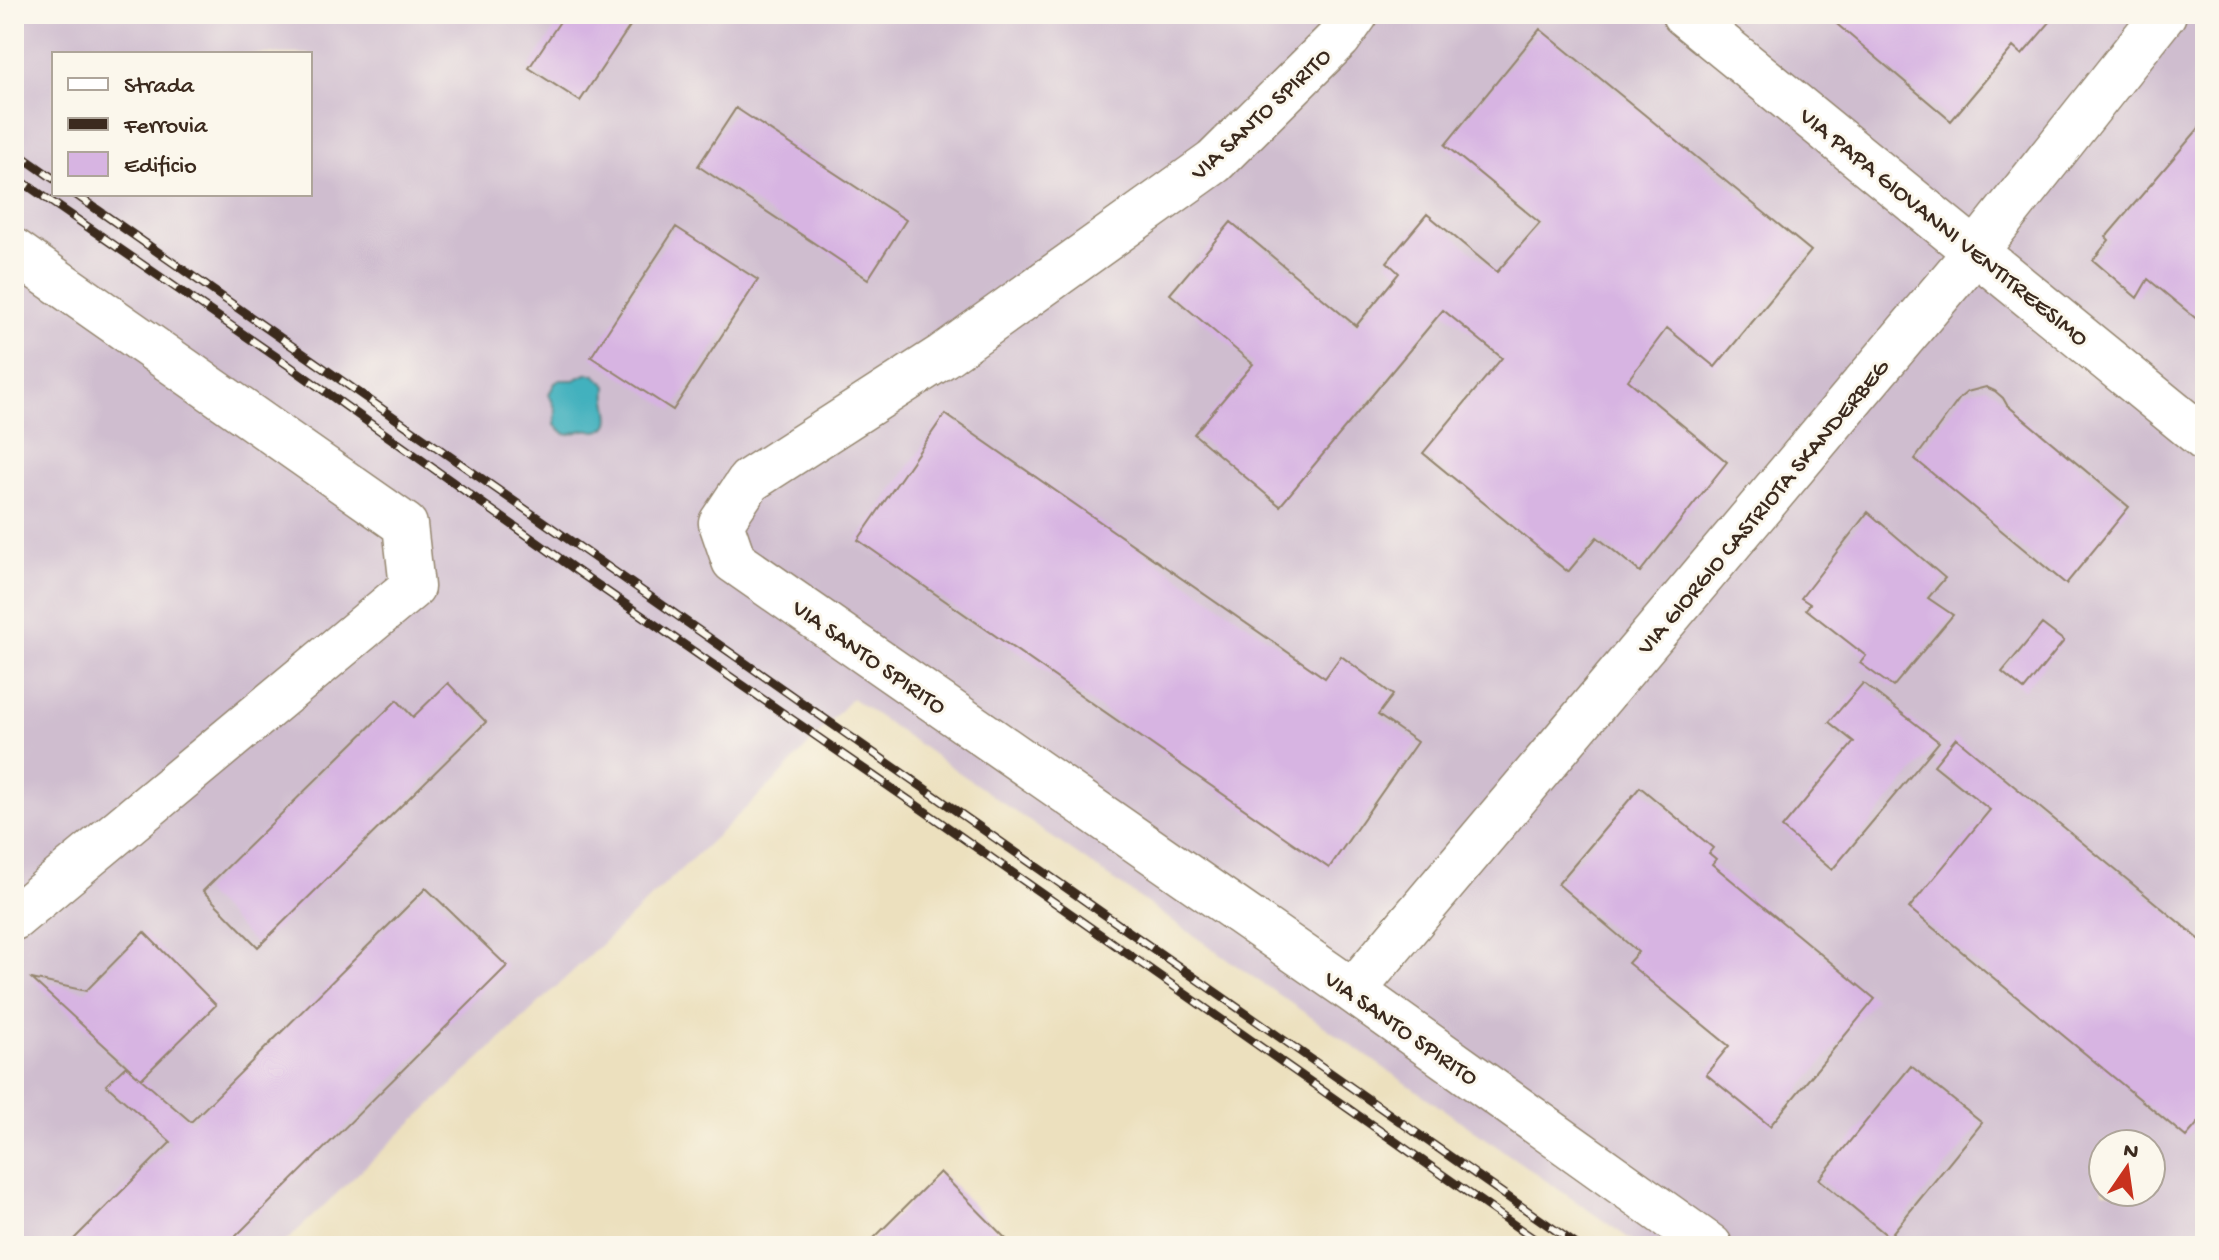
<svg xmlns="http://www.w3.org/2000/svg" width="2219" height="1260" viewBox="0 0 2219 1260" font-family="'Gochi Hand',sans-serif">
	<rect width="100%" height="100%" fill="#fbf7ec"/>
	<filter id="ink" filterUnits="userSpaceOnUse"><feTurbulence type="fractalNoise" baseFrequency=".0125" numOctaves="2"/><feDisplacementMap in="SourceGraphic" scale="16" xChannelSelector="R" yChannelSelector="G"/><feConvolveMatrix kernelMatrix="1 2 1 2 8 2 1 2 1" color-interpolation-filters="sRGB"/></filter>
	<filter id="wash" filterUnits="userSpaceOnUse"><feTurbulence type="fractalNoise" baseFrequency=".006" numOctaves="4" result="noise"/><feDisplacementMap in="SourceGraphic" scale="32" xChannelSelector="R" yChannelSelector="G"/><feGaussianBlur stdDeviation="1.8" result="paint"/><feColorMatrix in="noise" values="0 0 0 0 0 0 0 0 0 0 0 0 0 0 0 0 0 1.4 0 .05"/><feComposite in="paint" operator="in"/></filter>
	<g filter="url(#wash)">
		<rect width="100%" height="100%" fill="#ece0be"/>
		<path fill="#cfbdcf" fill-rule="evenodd" d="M 14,14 L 2205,14 L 2205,1246 L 1640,1246 L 852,698 L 778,778 L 281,1246 L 14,1246 ZM 54,54 L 310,54 L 310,194 L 54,194 ZM 2103,1144 L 2151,1144 L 2151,1192 L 2103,1192 Z"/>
		<path fill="#43b1be" stroke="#3f6e6e" stroke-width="2" d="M 588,373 L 595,375 L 607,386 C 607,390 606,395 607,399 C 608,410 617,429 596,431 C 589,431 591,428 584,430 C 576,431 573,435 565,434 L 555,425 L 556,410 L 549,394 L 555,383 L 560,380 L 574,380 Z"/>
		<g id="blocks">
			<path fill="#d7b4e2" d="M 565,14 L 638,14 L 580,101 L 529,68 Z
				M 1825,14 L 2057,14 L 2022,55 L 2013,47 L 1951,121 Z
				M 1540,29 L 1811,251 L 1715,367 L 1667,328 L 1628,380 L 1727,462 L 1640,572 L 1597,537 L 1568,572 L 1423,453 L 1502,358 L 1443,310 L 1280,506 L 1194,434 L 1253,364 L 1170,294 L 1231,222 L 1356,326 L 1399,273 L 1387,262 L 1427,214 L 1497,272 L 1540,223 L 1445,145 Z
				M 736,108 L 906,220 L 868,279 L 698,166 Z
				M 2205,121 L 2205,326 L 2148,279 L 2137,298 L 2093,260 L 2109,240 L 2106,237 Z
				M 676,227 L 758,280 L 673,410 L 591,357 Z
				M 1986,387 L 1995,391 L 2003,398 L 2007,405 L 2129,507 L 2066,584 L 1915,459 L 1960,398 L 1967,392 Z
				M 945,414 L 1325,678 L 1341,656 L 1393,695 L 1378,715 L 1417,742 L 1329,868 L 858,540 Z
				M 1868,512 L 1945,578 L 1928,598 L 1953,615 L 1893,687 L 1860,663 L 1866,656 L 1806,609 L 1810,604 L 1801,598 Z
				M 2042,624 L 2064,641 L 2024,690 L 2002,672 Z
				M 448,683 L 486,722 L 258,947 L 203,891 L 397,700 L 413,717 Z
				M 1863,683 L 1939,742 L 1832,870 L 1782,828 L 1854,742 L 1829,722 Z
				M 1956,738 L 2205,944 L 2205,1115 L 2186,1137 L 1909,908 L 1990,810 L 1934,765 Z
				M 1640,787 L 1713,848 L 1709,853 L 1716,859 L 1712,864 L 1875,999 L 1770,1126 L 1706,1074 L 1729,1046 L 1628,963 L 1638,952 L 1558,884 Z
				M 426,888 L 507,966 L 226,1246 L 67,1246 L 171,1142 L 106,1085 L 126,1066 L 191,1122 Z
				M 144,932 L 216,1005 L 141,1079 L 32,979 L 86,991 Z
				M 1911,1066 L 1982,1123 L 1889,1237 L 1819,1179 Z
				M 940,1172 L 1013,1246 L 866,1246 Z"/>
		</g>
	</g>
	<g filter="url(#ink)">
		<use href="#blocks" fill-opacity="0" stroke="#94856e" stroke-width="2"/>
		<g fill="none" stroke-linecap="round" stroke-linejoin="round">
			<defs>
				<path id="minor" d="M 1356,14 L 1339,38 L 1214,162 L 943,356 L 749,481 L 721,523 L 734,561 L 1353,991 L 1710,1246
					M 1684,14 L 2205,439
					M 14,251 L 405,525 L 412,587 L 14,918
					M 1353,991 L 1976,251 L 2164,14"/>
			</defs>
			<use href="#minor" stroke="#94856e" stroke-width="47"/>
			<use href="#minor" stroke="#fff" stroke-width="44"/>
			<defs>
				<path id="rail" d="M 14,151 L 54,179
					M 14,176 L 288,365 L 583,575 L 913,803 L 1544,1246
					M 75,194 L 1578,1246"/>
			</defs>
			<use href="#rail" stroke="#3b2a1e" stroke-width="9"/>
			<use href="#rail" stroke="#fbf7ec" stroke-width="6" stroke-dasharray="18" stroke-linecap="butt"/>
		</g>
	</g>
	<g text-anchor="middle" stroke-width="6" stroke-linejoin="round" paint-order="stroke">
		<g font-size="24" fill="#3b2a1e" stroke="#fbf7ec">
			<text transform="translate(1260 113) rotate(-43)" y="8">VIA SANTO SPIRITO</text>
			<text transform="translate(1945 226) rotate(39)" y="8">VIA PAPA GIOVANNI VENTITREESIMO</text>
			<text transform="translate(1762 506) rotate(-50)" y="8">VIA GIORGIO CASTRIOTA SKANDERBEG</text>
			<text transform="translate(870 656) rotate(35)" y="8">VIA SANTO SPIRITO</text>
			<text transform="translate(1402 1027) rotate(35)" y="8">VIA SANTO SPIRITO</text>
		</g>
	</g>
	<rect width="2219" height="1260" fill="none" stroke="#fbf7ec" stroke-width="48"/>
	<rect x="52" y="52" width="260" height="144" fill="#fbf7ec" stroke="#aea59a" stroke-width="2"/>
	<rect x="68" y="78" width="40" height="12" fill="#ffffff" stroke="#aea59a" stroke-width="2"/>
	<text x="124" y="92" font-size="24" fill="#3b2a1e">Strada</text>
	<rect x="68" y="118" width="40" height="12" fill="#3b2a1e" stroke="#aea59a" stroke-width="2"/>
	<text x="124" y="132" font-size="24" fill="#3b2a1e">Ferrovia</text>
	<rect x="68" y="152" width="40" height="24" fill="#d7b4e2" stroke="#aea59a" stroke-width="2"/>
	<text x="124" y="172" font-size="24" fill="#3b2a1e">Edificio</text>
	<g transform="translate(2127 1168) rotate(13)"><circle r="38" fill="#fbf7ec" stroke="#aea59a" stroke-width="2"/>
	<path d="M0-6L14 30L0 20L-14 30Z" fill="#c8321e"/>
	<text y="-12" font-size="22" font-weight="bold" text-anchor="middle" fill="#3b2a1e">N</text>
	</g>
</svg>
